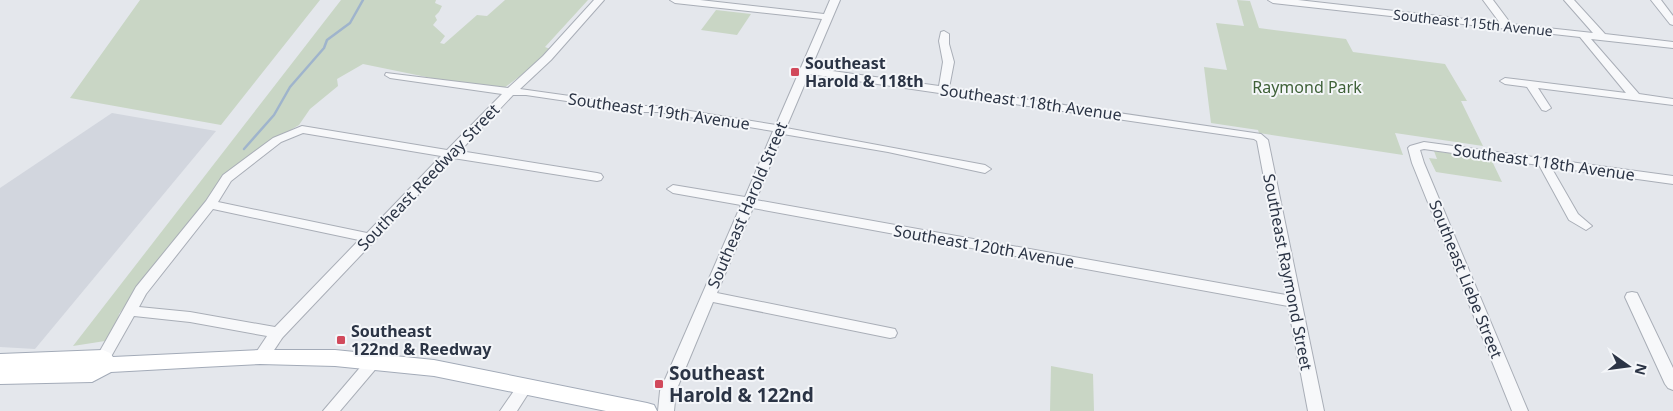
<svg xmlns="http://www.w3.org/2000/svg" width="1673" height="411" viewBox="0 0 1673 411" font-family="'Noto Sans',sans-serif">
	<rect width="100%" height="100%" fill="#e4e7ec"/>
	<path fill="#d2d6de" d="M 112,113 L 216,131 L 35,349 L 0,347 L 0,188 Z"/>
	<path fill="#c9d6c5" d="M 140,0 L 320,0 L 221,125 L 70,98 Z
		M 341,0 L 436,0 L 435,3 L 442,6 L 439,12 L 435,16 L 437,20 L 433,25 L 445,36 L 440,43 L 444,44 L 477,15 L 487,16 L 505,0 L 588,0 L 545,47 L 550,49 L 536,64 L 504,88 L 441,80 L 363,64 L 337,79 L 338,86 L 310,109 L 299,125 L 252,153 L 225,175 L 119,314 L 118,320 L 105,341 L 73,346 Z
		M 1237,0 L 1250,1 L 1259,28 L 1346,39 L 1353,52 L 1445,64 L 1467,101 L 1461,101 L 1483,146 L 1395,133 L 1403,155 L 1259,133 L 1258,130 L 1211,123 L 1204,67 L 1227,70 L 1216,23 L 1244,26 Z
		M 716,10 L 751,14 L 737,35 L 701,30 Z
		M 1434,151 L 1491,159 L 1502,182 L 1436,172 L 1429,158 L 1437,159 Z
		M 1051,366 L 1093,374 L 1094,411 L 1050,411 Z"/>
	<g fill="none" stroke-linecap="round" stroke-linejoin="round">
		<path stroke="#9fb4cc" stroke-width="2.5" d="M 244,149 L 274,115 L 290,87 L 324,48 L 327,40 L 350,23 L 363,0"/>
		<defs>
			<path id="minor" d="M 594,0 L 604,0 L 551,60 L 520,89 L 641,106 L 659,106 L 776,125 L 822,19 L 675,3 L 670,0 L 700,0 L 824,14 L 830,0 L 840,0 L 811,68 L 939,86 L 943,62 L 939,41 L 941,32 L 944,31 L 949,34 L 949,44 L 954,62 L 949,88 L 1261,134 L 1268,140 L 1324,411 L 1308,411 L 1288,306 L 753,208 L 717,293 L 890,328 L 895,329 L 897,333 L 895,337 L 890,338 L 713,302 L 676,391 L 674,411 L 658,411 L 660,391 L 741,205 L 673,193 L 667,189 L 673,185 L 745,197 L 773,131 L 659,112 L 641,112 L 526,95 L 513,95 L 460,151 L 597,173 L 601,174 L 603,177 L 601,180 L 597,181 L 453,158 L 283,337 C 276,346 268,365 255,361 L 253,357 L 267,336 L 190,322 L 134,316 L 108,362 L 103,364 L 98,362 L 96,358 L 136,287 L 206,201 L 223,175 L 273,138 L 302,126 L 447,150 L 502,94 L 390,78 L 385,75 L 386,73 L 508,88 L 543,56 ZM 809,74 L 1254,139 L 1257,141 L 1286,295 L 756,200 L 783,134 L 888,152 L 985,173 L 991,169 L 985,165 L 786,128 ZM 303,133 L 441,156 L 367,233 L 218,202 L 231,181 L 281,142 ZM 213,209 L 359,240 L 275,327 L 190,312 L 139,307 L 146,294 Z
				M 1268,0 L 1298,0 L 1500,23 L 1483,0 L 1493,0 L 1511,24 L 1593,33 L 1564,0 L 1574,0 L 1605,34 L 1673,42 L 1673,48 L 1591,39 L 1639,94 L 1673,99 L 1673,105 L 1538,88 L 1551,108 L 1546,111 L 1542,110 L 1527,87 L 1505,84 L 1500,81 L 1505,78 L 1626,93 L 1580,37 L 1273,3 Z
				M 1651,0 L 1661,0 L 1673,16 L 1673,25 L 1670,24 Z
				M 1424,142 L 1673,176 L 1673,184 L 1551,167 L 1578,214 L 1592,226 L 1586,230 L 1569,220 L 1539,165 L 1424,149 L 1420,150 L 1424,163 L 1528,411 L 1512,411 L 1412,163 L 1408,148 L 1410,146 Z
				M 1632,292 L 1637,293 L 1639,297 L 1673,368 L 1673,390 L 1668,388 L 1665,384 L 1625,297 L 1627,293 Z
				M 374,355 L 379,357 L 382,361 L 379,365 L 340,411 L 323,411 L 369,357 Z
				M 525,380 L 530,382 L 533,386 L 517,411 L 500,411 L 520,382 Z"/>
			<path id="major" d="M 103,350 L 110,353 L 113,357 L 260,350 L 335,350 L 434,360 L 647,403 L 654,405 L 657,411 L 606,411 L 434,376 L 335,366 L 260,364 L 202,367 L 111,372 L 92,382 L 0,384 L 0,354 Z"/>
		</defs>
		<use href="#minor" stroke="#a9aeb7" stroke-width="2"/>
		<use href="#major" stroke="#a3abb8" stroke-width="2"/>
		<use href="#minor" fill="#f7f8fa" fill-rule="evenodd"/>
		<use href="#major" fill="#fff" fill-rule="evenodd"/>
	</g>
	<g fill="#d1495b" stroke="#f4f6f9" stroke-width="2">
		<rect x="790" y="67" width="10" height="10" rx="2.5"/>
		<rect x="336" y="335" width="10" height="10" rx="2.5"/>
		<rect x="654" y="379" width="10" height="10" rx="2.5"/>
	</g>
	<g text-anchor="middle" stroke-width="4" stroke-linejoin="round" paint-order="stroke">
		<g font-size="14" fill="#2b3445" stroke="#f4f6f9">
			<text transform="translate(1473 23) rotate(6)" y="5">Southeast 115th Avenue</text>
		</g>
		<g font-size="16" font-weight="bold" fill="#2b3445" stroke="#f4f6f9" text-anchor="start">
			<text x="805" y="69">Southeast<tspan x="805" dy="18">Harold &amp; 118th</tspan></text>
			<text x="351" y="337">Southeast<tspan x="351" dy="18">122nd &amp; Reedway</tspan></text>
		</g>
		<g font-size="16" fill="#3f6138" stroke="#f4f6f9">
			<text x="1307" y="93">Raymond Park</text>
		</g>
		<g font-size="16" fill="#2b3445" stroke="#f4f6f9">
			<text transform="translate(1031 102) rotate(8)" y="6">Southeast 118th Avenue</text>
			<text transform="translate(659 111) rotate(8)" y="6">Southeast 119th Avenue</text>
			<text transform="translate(1544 162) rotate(8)" y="6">Southeast 118th Avenue</text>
			<text transform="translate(428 177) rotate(-46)" y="6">Southeast Reedway Street</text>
			<text transform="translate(747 205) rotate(-67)" y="6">Southeast Harold Street</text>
			<text transform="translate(984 246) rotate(10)" y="6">Southeast 120th Avenue</text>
			<text transform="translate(1288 272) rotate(79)" y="6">Southeast Raymond Street</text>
			<text transform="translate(1466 279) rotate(68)" y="6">Southeast Liebe Street</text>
		</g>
		<g font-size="19" font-weight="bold" fill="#2b3445" stroke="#f4f6f9" text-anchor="start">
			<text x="669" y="380">Southeast<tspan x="669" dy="22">Harold &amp; 122nd</tspan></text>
		</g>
	</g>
	<g transform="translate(1628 366) rotate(104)" stroke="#f4f6f9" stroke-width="4" paint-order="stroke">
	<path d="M0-4L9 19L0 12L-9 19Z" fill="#2b3445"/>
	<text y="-8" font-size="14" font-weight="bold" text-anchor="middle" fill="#2b3445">N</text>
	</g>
</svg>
